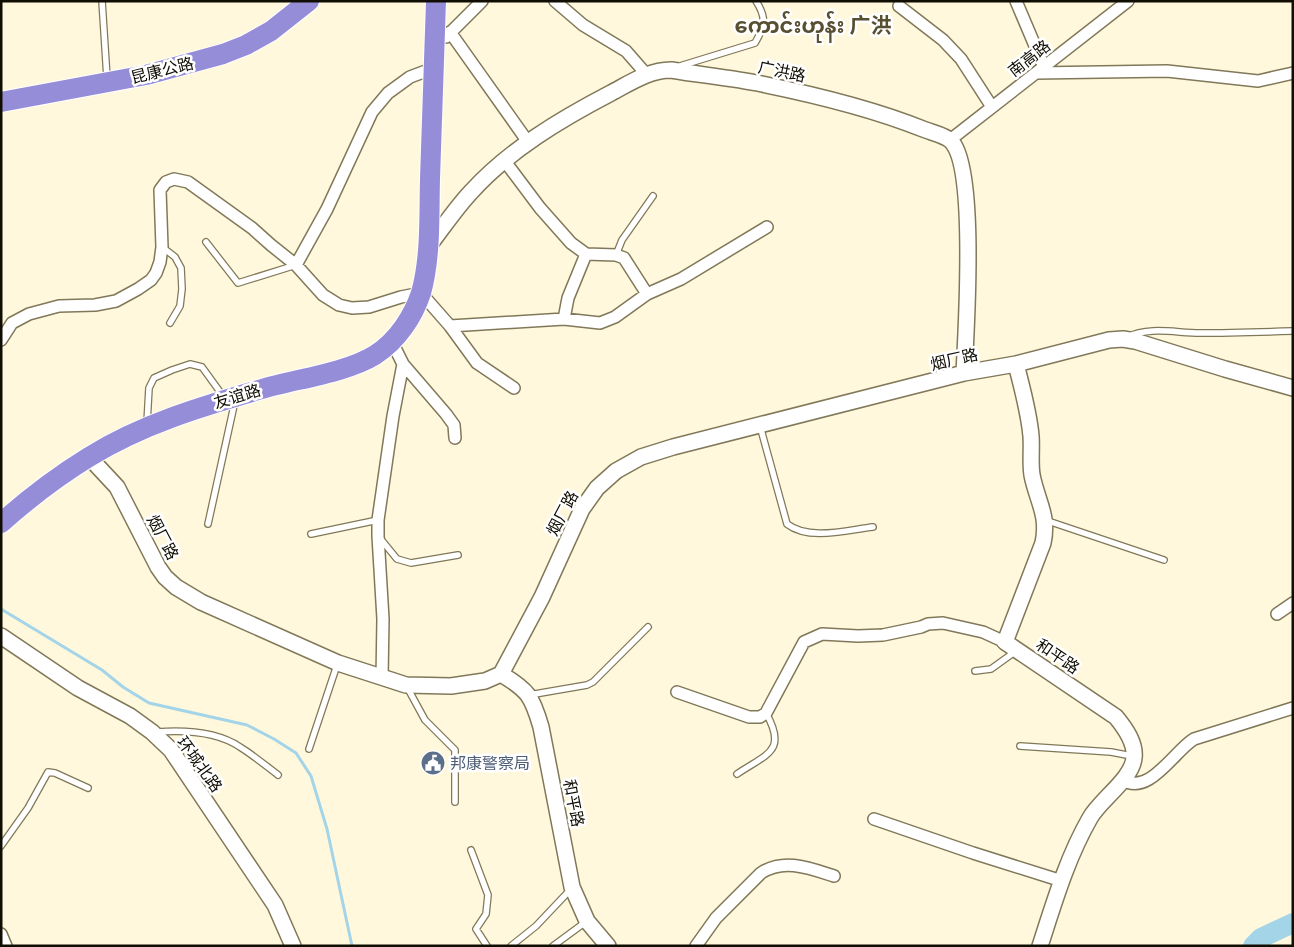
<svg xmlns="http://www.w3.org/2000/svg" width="1294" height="947" viewBox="0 0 1294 947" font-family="'Playfair Display','Noto Sans SC','Noto Sans Myanmar',serif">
	<rect width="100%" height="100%" fill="#fff8dc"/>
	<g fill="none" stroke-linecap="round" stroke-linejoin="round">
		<path stroke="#a4d4e8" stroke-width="3" d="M 1,609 L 102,670 L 123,687 L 149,703 L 247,725 L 274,739 L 296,753 L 311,776 L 327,829 L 352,946"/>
		<path stroke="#a4d4e8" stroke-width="20" d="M 1253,946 L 1261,938 L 1293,923"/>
		<defs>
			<path id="lane" d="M 102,1 L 107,78
				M 680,66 L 755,43 C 765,26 767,18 756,1
				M 206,242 L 238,283 L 296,265
				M 162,247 L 175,257 L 181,268 L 182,289 L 180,306 L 170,323
				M 616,255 L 622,240 L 653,196
				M 1127,337 C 1150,326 1176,333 1200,333 C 1231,333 1262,332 1293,331
				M 147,423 L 149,388 L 154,378 L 172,370 L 190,364 L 202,367 L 223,396
				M 760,426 L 787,524 C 809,541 847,530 873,527
				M 1045,520 L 1164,560
				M 208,524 L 235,401
				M 311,534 L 378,520
				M 379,537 L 397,559 L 411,563 L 458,555
				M 975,671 L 991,669 L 1016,651
				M 407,687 L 425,720 L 455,750 L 455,802
				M 529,695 L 587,685 L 593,682 L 648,627
				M 157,732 C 184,730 216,731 240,747 C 253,755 265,765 278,775
				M 1020,746 L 1111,752 L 1132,756
				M 309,749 L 337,665
				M 737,774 C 766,754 788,752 766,713
				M 1,846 L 28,808 L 48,772 L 55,773 L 88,788
				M 471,850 L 488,895 L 486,914 L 476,929 L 487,946
				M 511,946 L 536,926 L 571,889
				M 553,946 L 587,921"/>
			<path id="street" d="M 555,1 L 583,25 L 626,51 L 647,75
				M 1016,1 L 1044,67
				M 899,6 L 943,40 L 961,59 L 992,107
				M 450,32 L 528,142
				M 446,37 L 482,1
				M 1036,73 L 1167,71 L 1258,81 L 1293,73
				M 950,140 L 1128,1
				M 504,160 L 540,208 L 571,243 L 586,254 L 616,255 L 624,258 L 647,294 L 681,279 L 767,227
				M 296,265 L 327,209 L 372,112 L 388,93 L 410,77 L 434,68
				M 564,319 L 568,298 L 586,254
				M 450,326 L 564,319 L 600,323 L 615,317 L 647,294
				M 1,340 L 12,323 L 29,314 L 59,306 L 95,305 L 116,301 L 138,289 L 151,280 L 156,273 L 160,262 L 162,247 L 160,190 L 166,182 L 174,179 L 188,182 L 252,228 L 271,245 L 296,265 L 323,295 L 339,305 L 352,308 L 369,307 L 401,297 L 421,293 L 450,326 L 477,363 L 514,388
				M 403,364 L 446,414 L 454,425 L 455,438
				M 1277,614 L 1293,603
				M 382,678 L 383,619 L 378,536 L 378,520 L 393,416 L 403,364 L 392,342
				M 677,692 L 749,717 L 760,717 L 766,713 L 804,642 L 822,634 L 858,636 L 883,635 L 921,627 L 928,624 L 943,623 L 983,632 L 1005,642
				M 1122,779 C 1148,798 1174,751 1194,739 L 1293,708
				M 874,819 L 973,853 L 1062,881
				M 1,934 L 6,946
				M 696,946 L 716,918 L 761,873 C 784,858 809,868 834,876"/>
			<path id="secondary" d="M 428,247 C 442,229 455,209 471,192 C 509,150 561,119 611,93 C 630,83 649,70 671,70 C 701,75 732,78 762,84 C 816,95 871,108 923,129 C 930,132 945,135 951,141 C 977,167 966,332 964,373
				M 1016,364 C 1022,388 1029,412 1031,436 C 1032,449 1030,462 1032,475 C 1037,501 1049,515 1043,543 L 1005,642 L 1116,717 C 1125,728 1136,743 1134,758 C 1132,779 1100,800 1090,818 C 1067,858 1054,903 1040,946
				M 89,457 L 117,487 L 158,567 L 165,577 L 176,587 L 201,602 L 338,663 L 406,685 L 451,686 L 485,681 L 501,674 L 542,597 L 582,509 L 597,488 L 616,471 L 641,457 L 673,447 L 964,373 L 1016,364 L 1109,340 L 1123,339 L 1135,341 L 1225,369 L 1293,388
				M 1,636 L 78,688 L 130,716 L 152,732 L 171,750 L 275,905 L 293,946
				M 501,674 C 528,690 532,696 541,727 L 572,887 L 587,921 L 608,946"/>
			<path id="highway" d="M 1,102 L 146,75 L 223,54 L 246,45 L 271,31 L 309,1
				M 1,523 C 28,499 58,476 89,457 C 142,424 203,406 262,389 C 295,379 346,373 375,355 C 397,341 413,317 421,293 C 431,257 429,216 430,179 C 432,120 434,60 436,1"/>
		</defs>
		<use href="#lane" stroke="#817859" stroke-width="8"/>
		<use href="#street" stroke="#817859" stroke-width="14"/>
		<use href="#secondary" stroke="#817859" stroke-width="18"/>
		<use href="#highway" stroke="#fff" stroke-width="22"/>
		<use href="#lane" stroke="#fff" stroke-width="5.5"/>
		<use href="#street" stroke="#fff" stroke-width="11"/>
		<use href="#secondary" stroke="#fff" stroke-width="15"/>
		<use href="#highway" stroke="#968dd9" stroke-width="20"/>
	</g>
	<defs>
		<symbol id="civic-disc" viewBox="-11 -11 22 22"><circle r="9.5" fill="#5c6f8a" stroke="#fff"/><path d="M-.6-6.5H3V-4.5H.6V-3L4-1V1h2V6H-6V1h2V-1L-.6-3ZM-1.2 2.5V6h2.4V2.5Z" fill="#fff"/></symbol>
	</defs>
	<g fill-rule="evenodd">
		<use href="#civic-disc" x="419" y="749" width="28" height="28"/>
	</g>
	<g text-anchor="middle" stroke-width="5" stroke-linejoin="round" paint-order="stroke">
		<g font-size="16" fill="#100d03" stroke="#fff">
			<text transform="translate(1029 58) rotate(-38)" y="6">南高路</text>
			<text transform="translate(162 70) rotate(-14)" y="6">昆康公路</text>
			<text transform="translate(782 71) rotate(12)" y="6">广洪路</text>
			<text transform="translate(954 359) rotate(-13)" y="6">烟厂路</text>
			<text transform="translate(237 396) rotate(-17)" y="6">友谊路</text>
			<text transform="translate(562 513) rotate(-62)" y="6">烟厂路</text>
			<text transform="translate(163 537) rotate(62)" y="6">烟厂路</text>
			<text transform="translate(1058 656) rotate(34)" y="6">和平路</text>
			<text transform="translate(200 764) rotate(54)" y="6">环城北路</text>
			<text transform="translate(574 803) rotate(79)" y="6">和平路</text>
		</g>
		<g font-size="16" fill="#4e5e75" stroke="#fff" text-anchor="start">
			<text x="450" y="769">邦康警察局</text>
		</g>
		<g font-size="21" font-weight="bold" fill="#574f31" stroke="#fff">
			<text x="813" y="33">ကောင်းဟုန်း 广洪</text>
		</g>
	</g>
	<rect width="1294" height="947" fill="none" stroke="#100d03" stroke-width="5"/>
</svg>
